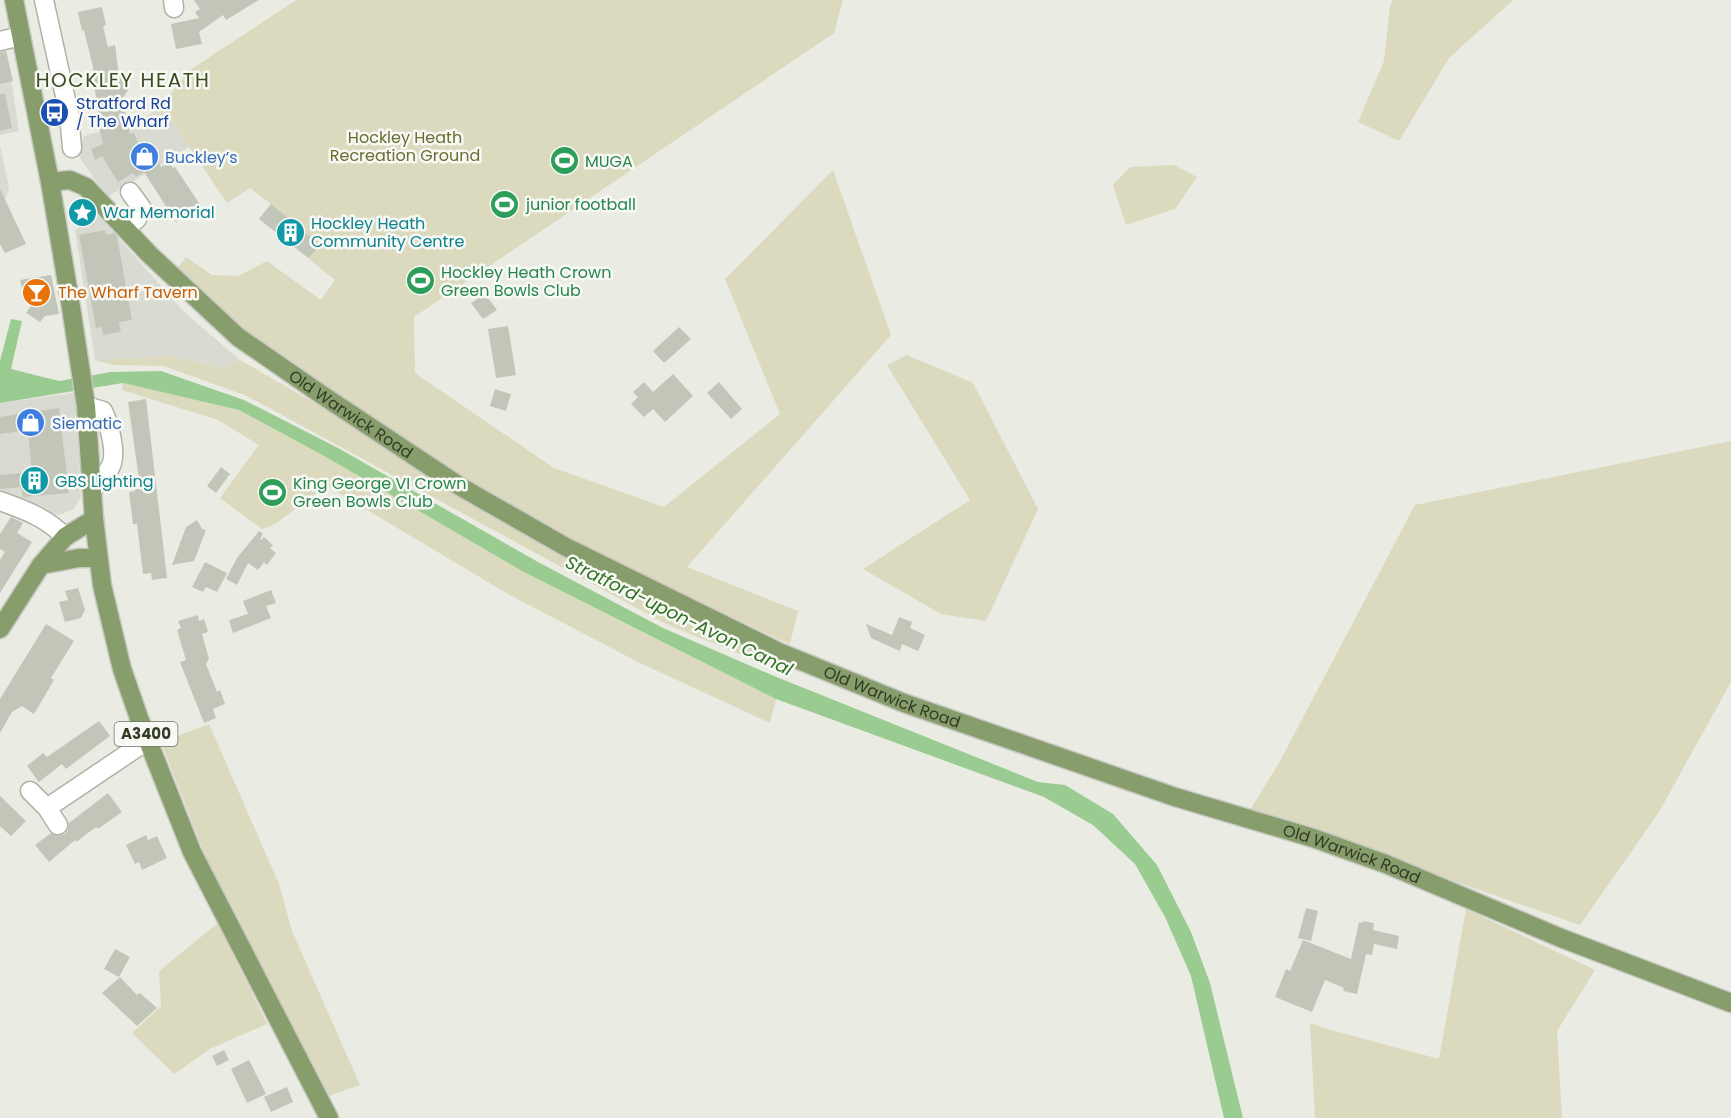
<svg xmlns="http://www.w3.org/2000/svg" width="1731" height="1118" viewBox="0 0 1731 1118" font-family="Poppins,sans-serif">
	<rect width="100%" height="100%" fill="#eaece3"/>
	<path fill="#d9dbd2" d="M 7,53 L 19,131 L 0,135 L 0,54 Z
		M 163,103 L 189,147 L 107,197 L 78,155 L 84,136 L 144,119 Z
		M 0,146 L 9,187 L 5,201 L 0,203 Z
		M 99,216 L 184,312 L 240,360 L 223,368 L 169,356 L 95,360 L 75,230 Z
		M 75,393 L 81,497 L 74,509 L 59,515 L 0,499 L 0,403 Z"/>
	<path fill="#dbd9be" d="M 296,0 L 843,0 L 834,33 L 414,317 L 415,373 L 554,468 L 664,507 L 780,414 L 725,279 L 833,170 L 891,335 L 687,567 L 798,611 L 790,644 L 650,581 L 462,483 L 275,355 L 176,271 L 186,257 L 212,275 L 238,276 L 267,261 L 321,300 L 335,280 L 259,219 L 271,204 L 250,188 L 227,203 L 189,147 L 163,103 L 190,70 Z
		M 1393,0 L 1513,0 L 1449,58 L 1399,141 L 1358,122 L 1384,61 L 1390,6 Z
		M 1174,165 L 1197,177 L 1175,209 L 1126,225 L 1113,185 L 1130,167 Z
		M 907,355 L 973,383 L 1038,509 L 986,621 L 941,614 L 863,569 L 970,500 L 887,365 Z
		M 169,356 L 223,368 L 240,360 L 389,446 L 504,519 L 784,665 L 779,670 L 666,624 L 247,396 L 164,366 L 114,365 L 95,360 Z
		M 123,383 L 239,410 L 326,457 L 522,571 L 776,699 L 770,723 L 638,662 L 508,594 L 327,486 L 275,524 L 262,529 L 220,498 L 259,445 L 218,420 L 122,390 Z
		M 1731,441 L 1731,682 L 1659,812 L 1580,925 L 1250,810 L 1279,763 L 1415,505 Z
		M 209,724 L 279,884 L 292,931 L 360,1085 L 326,1097 L 206,858 L 161,742 Z
		M 1466,909 L 1595,970 L 1557,1031 L 1562,1118 L 1315,1118 L 1310,1023 L 1331,1030 L 1439,1059 Z
		M 218,923 L 267,1024 L 210,1049 L 174,1074 L 132,1033 L 161,1006 L 159,971 Z"/>
	<path fill="#9acb91" d="M 11,319 L 22,321 L 11,369 L 59,381 L 111,372 L 161,371 L 244,400 L 338,448 L 538,562 L 663,628 L 774,676 L 1038,782 L 1065,785 L 1113,814 L 1157,865 L 1191,932 L 1210,983 L 1243,1118 L 1224,1118 L 1191,976 L 1165,917 L 1135,864 L 1093,825 L 1044,797 L 776,699 L 522,571 L 326,457 L 239,410 L 123,383 L 0,403 L 0,361 Z"/>
	<path fill="#c2c6b9" d="M 194,0 L 259,0 L 226,20 L 223,15 L 199,32 L 202,44 L 176,49 L 171,24 L 199,18 L 195,12 L 200,9 Z
		M 102,7 L 106,25 L 103,26 L 108,47 L 115,45 L 119,76 L 128,84 L 129,89 L 122,99 L 130,134 L 134,133 L 141,151 L 149,146 L 161,167 L 169,162 L 173,168 L 175,167 L 201,206 L 176,222 L 144,172 L 136,177 L 133,173 L 118,182 L 102,156 L 95,160 L 91,149 L 103,144 L 97,119 L 100,118 L 92,75 L 93,74 L 93,67 L 84,30 L 82,31 L 78,12 Z
		M 6,51 L 13,81 L 0,84 L 0,52 Z
		M 0,94 L 5,94 L 12,128 L 0,131 Z
		M 0,189 L 26,244 L 5,253 L 0,244 Z
		M 271,204 L 320,245 L 309,258 L 259,219 Z
		M 105,230 L 106,235 L 114,233 L 117,236 L 132,320 L 119,322 L 121,332 L 103,335 L 102,327 L 96,328 L 79,235 Z
		M 51,275 L 59,314 L 45,316 L 40,322 L 26,313 L 40,293 L 24,296 L 20,280 Z
		M 485,294 L 497,310 L 483,319 L 471,303 Z
		M 508,326 L 516,375 L 496,378 L 488,329 Z
		M 679,327 L 691,339 L 664,363 L 653,351 Z
		M 673,374 L 693,396 L 665,422 L 653,409 L 644,417 L 631,404 L 638,397 L 633,392 L 644,382 L 653,392 Z
		M 719,382 L 742,409 L 731,419 L 707,393 Z
		M 495,389 L 511,394 L 506,411 L 490,406 Z
		M 146,399 L 167,578 L 152,580 L 151,573 L 143,574 L 137,524 L 133,524 L 129,492 L 135,491 L 133,479 L 139,479 L 128,402 Z
		M 59,408 L 69,493 L 23,497 L 21,487 L 0,489 L 0,475 L 32,472 L 28,430 L 0,434 L 0,417 Z
		M 221,467 L 230,474 L 216,493 L 207,486 Z
		M 11,517 L 23,523 L 17,533 L 32,542 L 0,593 L 0,560 L 5,552 L 0,549 L 0,534 Z
		M 197,520 L 202,529 L 206,530 L 194,561 L 172,565 L 186,527 Z
		M 259,531 L 263,534 L 260,539 L 261,540 L 264,537 L 273,545 L 270,548 L 276,553 L 267,565 L 264,562 L 258,570 L 248,563 L 237,585 L 226,579 L 237,558 Z
		M 205,562 L 227,573 L 217,592 L 206,587 L 203,592 L 192,587 Z
		M 78,588 L 85,610 L 81,618 L 65,622 L 59,602 L 68,600 L 65,591 Z
		M 271,590 L 276,603 L 266,606 L 271,618 L 233,633 L 229,620 L 248,614 L 243,601 Z
		M 198,615 L 199,621 L 204,619 L 208,632 L 202,634 L 209,659 L 206,664 L 217,692 L 220,690 L 225,704 L 213,709 L 216,718 L 204,723 L 180,662 L 186,660 L 177,630 L 181,628 L 178,621 Z
		M 899,617 L 912,622 L 910,628 L 925,635 L 918,651 L 902,644 L 900,651 L 871,638 L 866,624 L 892,635 Z
		M 46,624 L 74,641 L 51,678 L 54,680 L 34,714 L 22,706 L 12,712 L 0,733 L 0,699 Z
		M 99,721 L 110,736 L 66,769 L 62,764 L 39,782 L 27,766 L 43,753 L 47,757 Z
		M 108,793 L 122,812 L 98,829 L 96,827 L 76,842 L 75,840 L 49,862 L 35,845 L 51,833 L 58,836 L 65,834 L 68,830 L 69,823 Z
		M 0,796 L 26,821 L 11,836 L 0,826 Z
		M 146,835 L 148,840 L 157,836 L 167,858 L 142,870 L 139,862 L 135,864 L 126,845 Z
		M 1306,908 L 1318,911 L 1311,941 L 1298,938 Z
		M 1363,921 L 1374,923 L 1373,930 L 1399,936 L 1397,949 L 1374,944 L 1372,955 L 1366,954 L 1357,994 L 1343,991 L 1344,988 L 1325,980 L 1312,1012 L 1275,997 L 1286,969 L 1290,971 L 1303,940 L 1351,959 L 1359,922 L 1362,923 Z
		M 115,949 L 130,957 L 119,977 L 104,969 Z
		M 120,977 L 137,995 L 140,993 L 157,1008 L 137,1026 L 102,993 Z
		M 224,1050 L 229,1060 L 217,1066 L 212,1056 Z
		M 249,1060 L 266,1094 L 247,1103 L 231,1069 Z
		M 287,1087 L 293,1102 L 271,1112 L 264,1097 Z"/>
	<g fill="none" stroke-linecap="round" stroke-linejoin="round">
		<defs>
			<path id="minor" d="M 44,0 L 69,114 L 72,148
				M 173,0 L 174,8
				M 0,41 L 21,36
				M 124,228 L 137,219 L 141,207 L 130,192
				M 86,406 L 103,411 C 109,423 116,450 112,463 C 109,473 99,482 92,490
				M 0,501 C 25,510 47,518 65,537
				M 30,791 L 47,808 L 58,825
				M 47,808 L 148,740"/>
			<g id="major">
				<path d="M 14,0 L 50,182 L 70,301 L 86,406 L 94,519 L 102,585 L 122,669 L 139,718 L 192,852 L 329,1118"/>
				<path id="s1" d="M 50,182 L 70,180 L 86,187 L 149,254 L 238,337 L 322,395 L 461,487 L 566,547 L 779,652 L 904,703 L 1175,797 L 1313,838 L 1386,864 L 1561,938 L 1731,1003"/>
				<path d="M 41,565 L 79,558 L 98,558"/>
				<path d="M 0,629 L 41,565 L 65,537 L 94,519"/>
			</g>
		</defs>
		<use href="#minor" stroke="#afb3a6" stroke-width="21"/>
		<use href="#major" stroke="#c6c8c2" stroke-width="21"/>
		<use href="#minor" stroke="#fff" stroke-width="18"/>
		<use href="#major" stroke="#889d6c" stroke-width="18"/>
	</g>
	<defs>
		<symbol id="bus-disc" viewBox="-11 -11 22 22"><circle r="9.5" fill="#1a4fb4" stroke="#f8f8f4"/><path d="M-5-6H5V4H4V6H2V4H-2V6H-4V4H-5ZM-3.5-4V0h7V-4ZM-3.5 1.2v1.5H-2V1.2ZM2 1.2v1.5H3.5V1.2Z" fill="#fff"/></symbol>
		<symbol id="shop-disc" viewBox="-11 -11 22 22"><circle r="9.5" fill="#3f7fe0" stroke="#f8f8f4"/><path d="M-5-2.5h2.3a2.7 3.5 0 0 1 5.4 0H5L5.5 6h-11ZM-1.5-2.5h3a1.5 2.3 0 0 0-3 0Z" fill="#fff"/></symbol>
		<symbol id="stadium-disc" viewBox="-11 -11 22 22"><circle r="9.5" fill="#2e9e5b" stroke="#f8f8f4"/><path d="M0-5a6.5 5 0 1 0 0 10a6.5 5 0 1 0 0-10ZM-3.5-1.8h7v3.6h-7Z" fill="#fff"/></symbol>
		<symbol id="sight-disc" viewBox="-11 -11 22 22"><circle r="9.5" fill="#0f9aa8" stroke="#f8f8f4"/><path d="M0-6L1.8-2.2L6-1.7L2.9 1.2L3.7 5.4L0 3.3L-3.7 5.4L-2.9 1.2L-6-1.7L-1.8-2.2Z" fill="#fff"/></symbol>
		<symbol id="building-disc" viewBox="-11 -11 22 22"><circle r="9.5" fill="#0f9aa8" stroke="#f8f8f4"/><path d="M-4-6H4V6H1V3H-1V6H-4ZM-2.5-4.3h1.7v1.8h-1.7ZM.8-4.3h1.7v1.8H.8ZM-2.5-1h1.7V.8h-1.7ZM.8-1h1.7V.8H.8Z" fill="#fff"/></symbol>
		<symbol id="bar-disc" viewBox="-11 -11 22 22"><circle r="9.5" fill="#e8710a" stroke="#f8f8f4"/><path d="M-6-5H6L.8 .8V4.5H3.5V6h-7V4.5H-.8V.8Z" fill="#fff"/></symbol>
	</defs>
	<g fill-rule="evenodd">
		<use href="#bus-disc" x="38" y="96" width="33" height="33"/>
		<use href="#shop-disc" x="128" y="140" width="33" height="33"/>
		<use href="#stadium-disc" x="548" y="144" width="33" height="33"/>
		<use href="#stadium-disc" x="488" y="188" width="33" height="33"/>
		<use href="#sight-disc" x="66" y="196" width="33" height="33"/>
		<use href="#building-disc" x="274" y="216" width="33" height="33"/>
		<use href="#stadium-disc" x="404" y="264" width="33" height="33"/>
		<use href="#bar-disc" x="20" y="276" width="33" height="33"/>
		<use href="#shop-disc" x="14" y="406" width="33" height="33"/>
		<use href="#building-disc" x="18" y="464" width="33" height="33"/>
		<use href="#stadium-disc" x="256" y="476" width="33" height="33"/>
	</g>
	<g text-anchor="middle" stroke-width="5" stroke-linejoin="round" paint-order="stroke">
		<rect fill="#f8f8f4" stroke="#6d7463" stroke-width="1.5" x="114.5" y="722" width="63" height="24" rx="4.5"/>
		<g font-size="15" font-weight="bold" fill="#323b25">
			<text x="146" y="739">A3400</text>
		</g>
		<g font-size="16" fill="#164399" stroke="#f8f8f4" text-anchor="start">
			<text x="76" y="109">Stratford Rd<tspan x="76" dy="18">/ The Wharf</tspan></text>
		</g>
		<g font-size="16" fill="#6a6e32" stroke="#f8f8f4">
			<text x="405" y="143">Hockley Heath<tspan x="405" dy="18">Recreation Ground</tspan></text>
		</g>
		<g font-size="16" fill="#366cbe" stroke="#f8f8f4" text-anchor="start">
			<text x="165" y="163">Buckley’s</text>
			<text x="52" y="429">Siematic</text>
		</g>
		<g font-size="16" fill="#27864d" stroke="#f8f8f4" text-anchor="start">
			<text x="585" y="167">MUGA</text>
			<text x="526" y="210">junior football</text>
			<text x="441" y="278">Hockley Heath Crown<tspan x="441" dy="18">Green Bowls Club</tspan></text>
			<text x="293" y="489">King George VI Crown<tspan x="293" dy="18">Green Bowls Club</tspan></text>
		</g>
		<g font-size="16" fill="#0d838f" stroke="#f8f8f4" text-anchor="start">
			<text x="103" y="218">War Memorial</text>
			<text x="311" y="229">Hockley Heath<tspan x="311" dy="18">Community Centre</tspan></text>
			<text x="55" y="487">GBS Lighting</text>
		</g>
		<g font-size="16" fill="#c56008" stroke="#f8f8f4" text-anchor="start">
			<text x="58" y="298">The Wharf Tavern</text>
		</g>
		<g font-size="16" fill="#323b25" stroke="#f8f8f4">
			<text dy="6" stroke="none"><textPath href="#s1" startOffset="388">Old Warwick Road</textPath></text>
			<text dy="6" stroke="none"><textPath href="#s1" startOffset="1000">Old Warwick Road</textPath></text>
			<text dy="6" stroke="none"><textPath href="#s1" startOffset="1486">Old Warwick Road</textPath></text>
		</g>
		<g font-size="18" font-style="italic" fill="#307224" stroke="#f8f8f4">
			<text transform="translate(679 616) rotate(26)" y="6">Stratford-upon-Avon Canal</text>
		</g>
		<g font-size="20" letter-spacing="1.5" fill="#3a4c22" stroke="#f8f8f4">
			<text x="123" y="87">HOCKLEY HEATH</text>
		</g>
	</g>
</svg>
